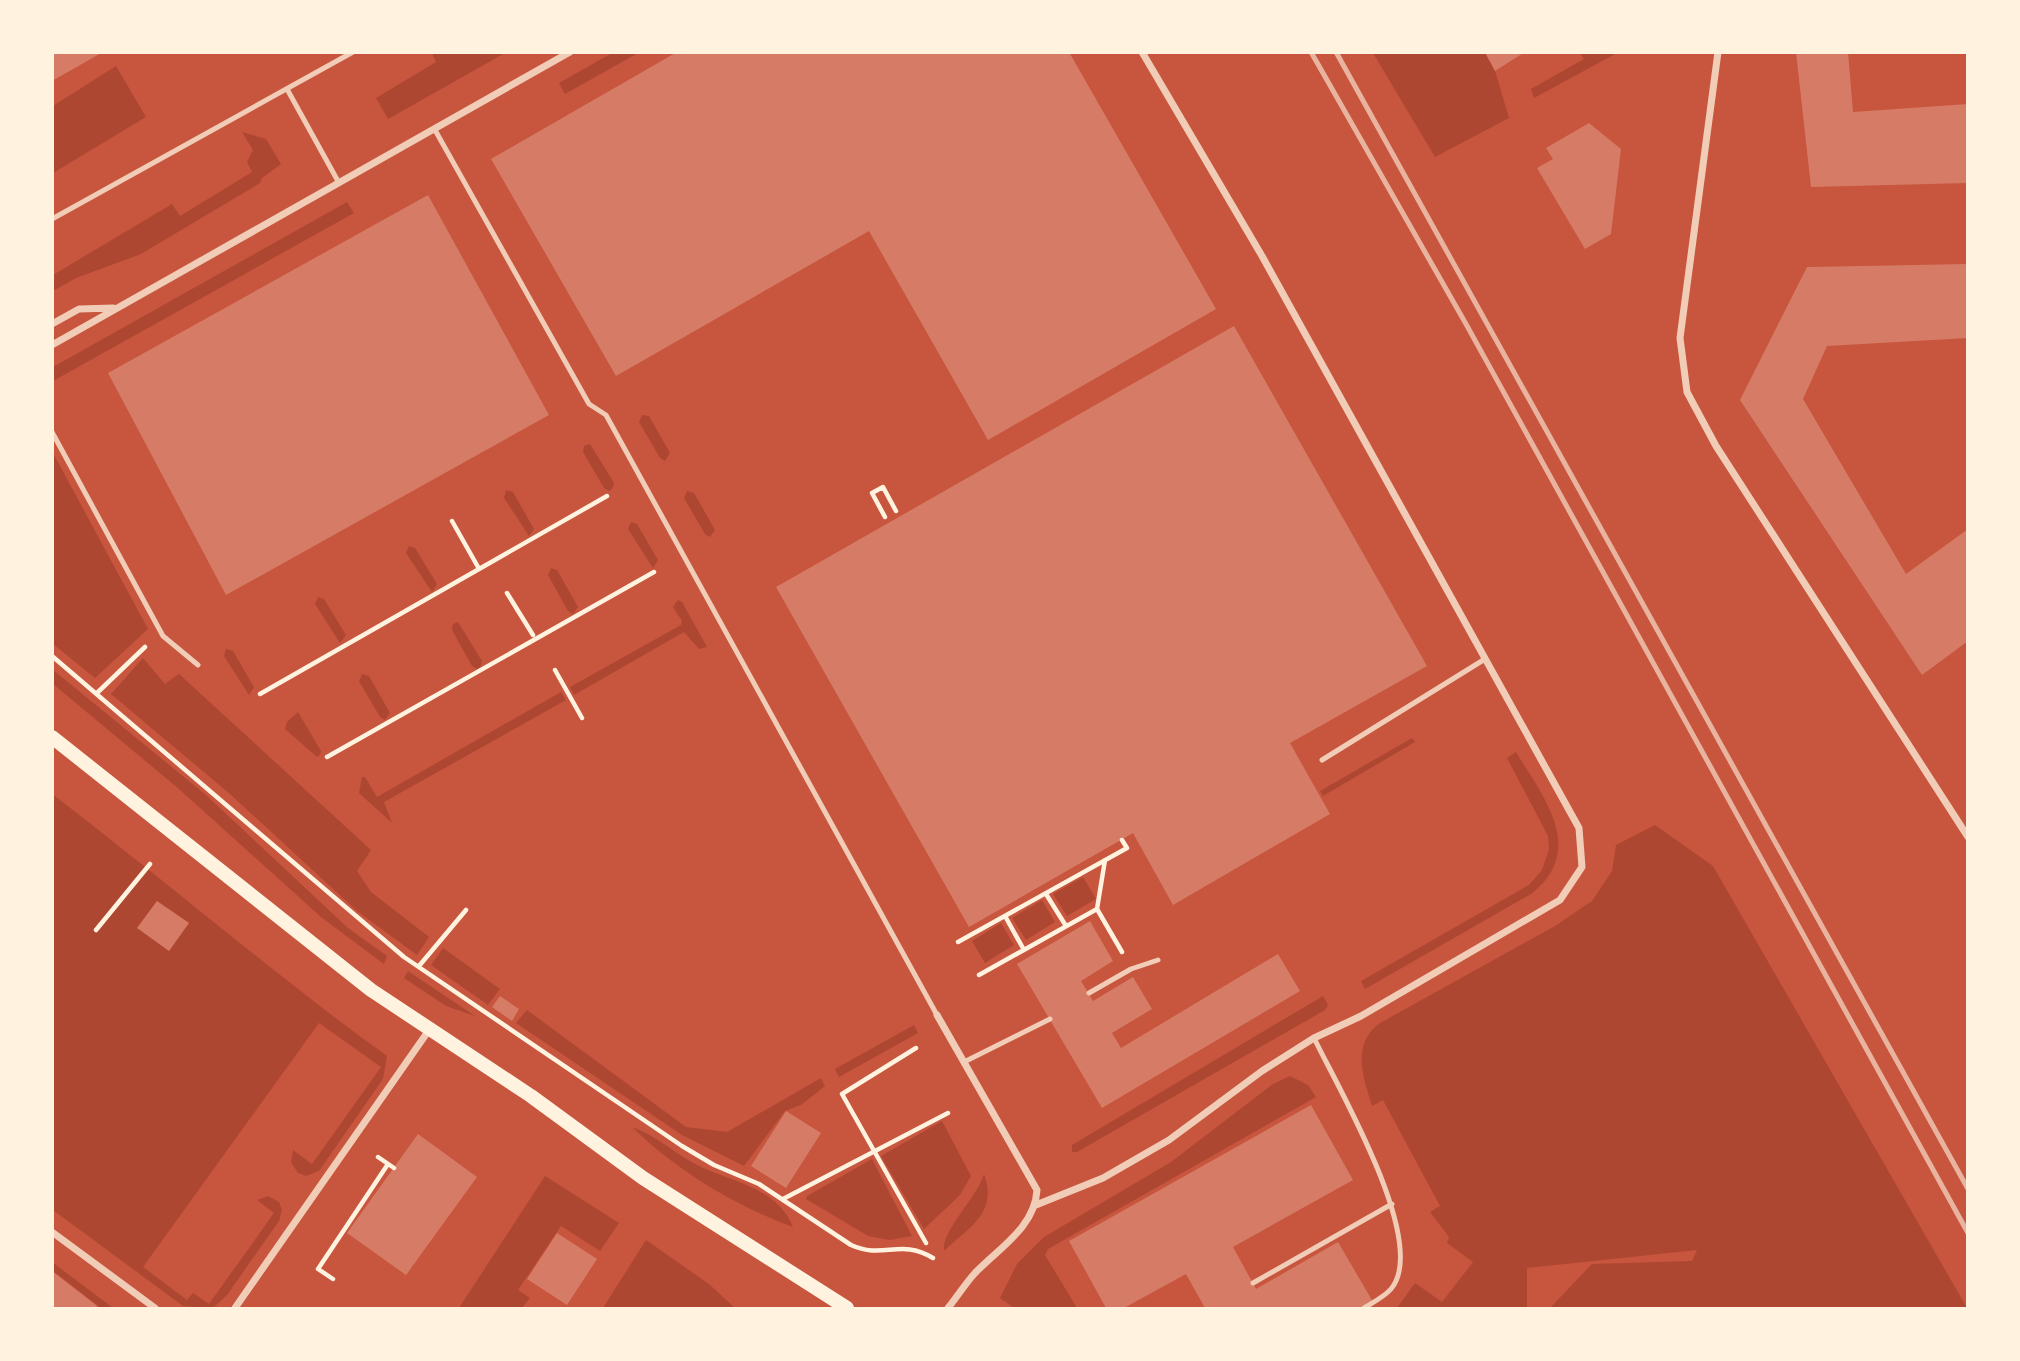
<svg xmlns="http://www.w3.org/2000/svg" width="2020" height="1361" viewBox="0 0 2020 1361" font-family="Rubik,sans-serif">
	<rect width="100%" height="100%" fill="#c8553d"/>
	<path fill="#ae4732" d="M 432,53 L 505,53 L 388,119 L 376,98 L 436,62 Z
		M 612,53 L 638,53 L 565,94 L 559,83 Z
		M 1373,53 L 1485,53 L 1495,71 L 1509,118 L 1435,157 Z
		M 1580,53 L 1617,53 L 1534,98 L 1531,89 L 1584,59 Z
		M 116,66 L 146,117 L 53,173 L 53,106 Z
		M 242,132 L 266,139 L 281,164 L 262,178 L 260,183 L 141,254 L 76,278 L 53,291 L 53,275 L 172,204 L 180,216 L 252,172 L 247,162 L 253,150 Z
		M 347,202 L 354,213 L 53,381 L 53,367 Z
		M 642,415 L 649,416 L 670,453 L 665,461 L 660,458 L 639,422 Z
		M 590,444 L 614,483 L 613,488 L 609,491 L 604,488 L 583,452 L 584,446 Z
		M 53,453 L 148,629 L 95,678 L 53,644 Z
		M 506,490 L 513,492 L 534,529 L 529,536 L 504,498 Z
		M 687,491 L 694,493 L 715,530 L 710,537 L 705,534 L 684,498 Z
		M 631,522 L 637,524 L 658,560 L 653,568 L 628,529 Z
		M 409,546 L 415,548 L 437,584 L 432,592 L 406,553 Z
		M 551,568 L 557,570 L 578,607 L 573,614 L 568,611 L 548,575 Z
		M 318,597 L 324,599 L 346,635 L 340,643 L 315,604 Z
		M 678,600 L 682,602 L 707,647 L 699,649 L 684,632 L 574,695 L 570,687 L 681,625 L 682,621 L 673,607 Z
		M 458,622 L 482,661 L 481,666 L 477,669 L 472,666 L 452,630 L 453,624 Z
		M 226,649 L 233,651 L 254,687 L 249,695 L 224,656 Z
		M 143,658 L 165,684 L 179,674 L 371,850 L 357,871 L 371,892 L 429,937 L 417,955 L 357,911 L 230,794 L 111,694 Z
		M 52,669 L 206,795 L 348,928 L 387,956 L 384,964 L 321,917 L 179,789 L 53,684 Z
		M 362,674 L 369,676 L 390,713 L 385,720 L 380,717 L 359,681 Z
		M 561,692 L 566,700 L 384,802 L 392,823 L 359,793 L 362,777 L 365,777 L 377,797 Z
		M 298,712 L 321,751 L 320,755 L 317,757 L 285,729 L 287,722 Z
		M 1412,738 L 1415,742 L 1323,796 L 1320,791 Z
		M 1516,752 C 1544,798 1587,850 1531,894 L 1365,989 L 1361,981 L 1529,885 L 1542,870 L 1549,849 L 1548,836 L 1507,758 Z
		M 52,794 C 165,880 272,973 387,1056 L 383,1079 L 319,1171 L 306,1176 L 298,1173 L 291,1162 L 293,1150 L 312,1164 L 381,1067 L 319,1023 L 143,1267 L 187,1300 L 193,1293 L 209,1304 L 274,1213 L 257,1200 L 268,1196 L 279,1202 L 282,1210 L 279,1221 L 227,1295 L 213,1308 L 183,1306 L 53,1210 Z
		M 1655,825 L 1713,866 L 1967,1308 L 1550,1308 L 1592,1264 L 1692,1261 L 1697,1250 L 1527,1268 L 1527,1308 L 1397,1308 L 1415,1283 L 1442,1302 L 1473,1262 L 1447,1243 L 1449,1237 L 1430,1212 L 1440,1206 L 1383,1100 L 1372,1106 C 1363,1077 1351,1044 1380,1023 L 1555,926 L 1592,901 L 1612,871 L 1616,845 Z
		M 1083,877 L 1096,899 L 1067,916 L 1053,894 Z
		M 1042,900 L 1055,922 L 1026,940 L 1012,918 Z
		M 1001,923 L 1014,945 L 985,963 L 972,941 Z
		M 443,948 L 500,989 L 488,1005 L 431,965 Z
		M 408,971 L 475,1016 L 446,1006 L 404,978 Z
		M 1323,996 L 1328,1005 L 1325,1010 L 1077,1152 L 1072,1152 L 1072,1145 Z
		M 527,1010 L 686,1127 L 727,1132 L 821,1078 L 825,1086 L 801,1105 L 785,1111 L 744,1166 L 682,1135 L 516,1023 Z
		M 914,1025 L 918,1033 L 839,1077 L 835,1069 Z
		M 1290,1076 L 1308,1085 L 1316,1097 L 1048,1249 L 1045,1255 L 1077,1308 L 1014,1308 L 1000,1298 L 1017,1264 L 1044,1237 L 1171,1162 L 1273,1084 Z
		M 942,1121 L 971,1176 L 960,1195 L 924,1229 L 881,1156 Z
		M 632,1127 C 656,1135 675,1154 699,1166 C 732,1182 777,1187 793,1227 C 734,1205 677,1171 632,1127 Z
		M 872,1159 L 912,1236 L 890,1240 L 868,1236 L 806,1199 L 807,1196 Z
		M 984,1174 C 998,1213 970,1226 944,1251 C 940,1233 978,1196 984,1174 Z
		M 545,1176 L 619,1223 L 600,1251 L 561,1226 L 518,1290 L 530,1298 L 522,1308 L 459,1308 Z
		M 646,1240 L 709,1284 L 735,1308 L 603,1308 Z
		M 52,1262 L 113,1308 L 101,1308 L 53,1271 Z"/>
	<path fill="#d67c66" d="M 52,52 L 103,52 L 52,81 Z
		M 677,52 L 1069,52 L 1216,309 L 988,440 L 869,231 L 616,376 L 491,159 Z
		M 1485,52 L 1525,52 L 1495,71 Z
		M 1796,52 L 1848,52 L 1853,112 L 1968,104 L 1968,183 L 1811,187 Z
		M 1589,123 L 1621,149 L 1611,234 L 1585,249 L 1537,168 L 1553,159 L 1546,148 Z
		M 428,195 L 549,415 L 226,595 L 108,373 Z
		M 1968,264 L 1968,338 L 1827,346 L 1803,399 L 1906,574 L 1968,529 L 1968,641 L 1922,675 L 1740,400 L 1807,267 Z
		M 1234,326 L 1427,666 L 1290,743 L 1330,814 L 1173,905 L 1133,833 L 969,927 L 776,587 Z
		M 157,901 L 189,923 L 169,951 L 137,928 Z
		M 1090,921 L 1113,961 L 1081,981 L 1093,1001 L 1133,977 L 1152,1009 L 1112,1033 L 1121,1048 L 1278,954 L 1300,991 L 1102,1108 L 1017,964 Z
		M 500,996 L 519,1009 L 512,1021 L 492,1007 Z
		M 1311,1105 L 1353,1180 L 1233,1247 L 1256,1289 L 1338,1242 L 1373,1302 L 1361,1308 L 1205,1308 L 1186,1274 L 1124,1308 L 1106,1308 L 1069,1241 Z
		M 786,1111 L 821,1133 L 786,1188 L 751,1166 Z
		M 418,1134 L 477,1177 L 406,1275 L 347,1233 Z
		M 557,1233 L 597,1259 L 567,1305 L 527,1279 Z
		M 52,1271 L 97,1306 L 95,1308 L 52,1308 Z"/>
	<g fill="none" stroke-linecap="round" stroke-linejoin="round">
		<path stroke="#fff3e0" stroke-width="4.5" d="M 885,517 L 872,493 L 883,487 L 896,511
			M 452,521 L 478,567
			M 507,593 L 533,635
			M 52,656 L 404,957 L 682,1146 L 714,1165 L 759,1184 L 851,1245 C 884,1260 900,1238 933,1258
			M 555,670 L 582,718
			M 98,692 L 145,647
			M 260,694 L 607,496
			M 327,757 L 654,572
			M 1046,894 L 1066,926
			M 1097,909 L 1105,860
			M 1005,916 L 1024,950
			M 96,930 L 150,864
			M 958,942 L 1127,848 L 1122,840
			M 419,966 L 466,910
			M 979,975 L 1097,909 L 1122,952
			M 916,1048 L 842,1094 L 926,1243
			M 378,1157 L 394,1168
			M 783,1199 L 948,1113
			M 333,1279 L 318,1269 L 388,1164"/>
		<path stroke="#f1ccb7" stroke-width="5" d="M 287,89 L 339,183
			M 435,130 L 589,404 L 606,415 L 937,1015
			M 52,219 L 353,52
			M 52,432 L 163,636 L 198,665
			M 1322,760 L 1485,659
			M 1089,993 L 1131,969 L 1158,960
			M 1314,1038 C 1337,1086 1430,1243 1391,1289 C 1384,1297 1372,1303 1364,1308
			M 964,1062 L 1050,1019
			M 1253,1283 L 1392,1204"/>
		<path stroke="#f1ccb7" stroke-width="7" d="M 1718,52 L 1680,338 L 1687,392 L 1716,446 L 1968,837
			M 52,324 L 79,309 L 113,308
			M 52,345 L 570,52
			M 937,1015 L 1037,1190 C 1035,1227 999,1248 975,1273 C 965,1284 957,1297 948,1308
			M 1036,1205 L 1103,1178 L 1169,1140 L 1262,1071 L 1314,1038 L 1361,1016 L 1560,900 L 1582,867 L 1579,828 L 1262,256 L 1142,52
			M 52,1232 L 155,1308
			M 235,1308 L 429,1030"/>
		<path stroke="#fff3e0" stroke-width="14" d="M 52,737 L 371,990 L 531,1096 L 643,1178 L 847,1308"/>
		<path stroke="#e9b49f" stroke-width="5" d="M 1311,52 L 1466,324 L 1968,1233
			M 1336,52 L 1968,1189"/>
	</g>
	<rect width="2020" height="1361" fill="none" stroke="#fff3e0" stroke-width="108"/>
</svg>
